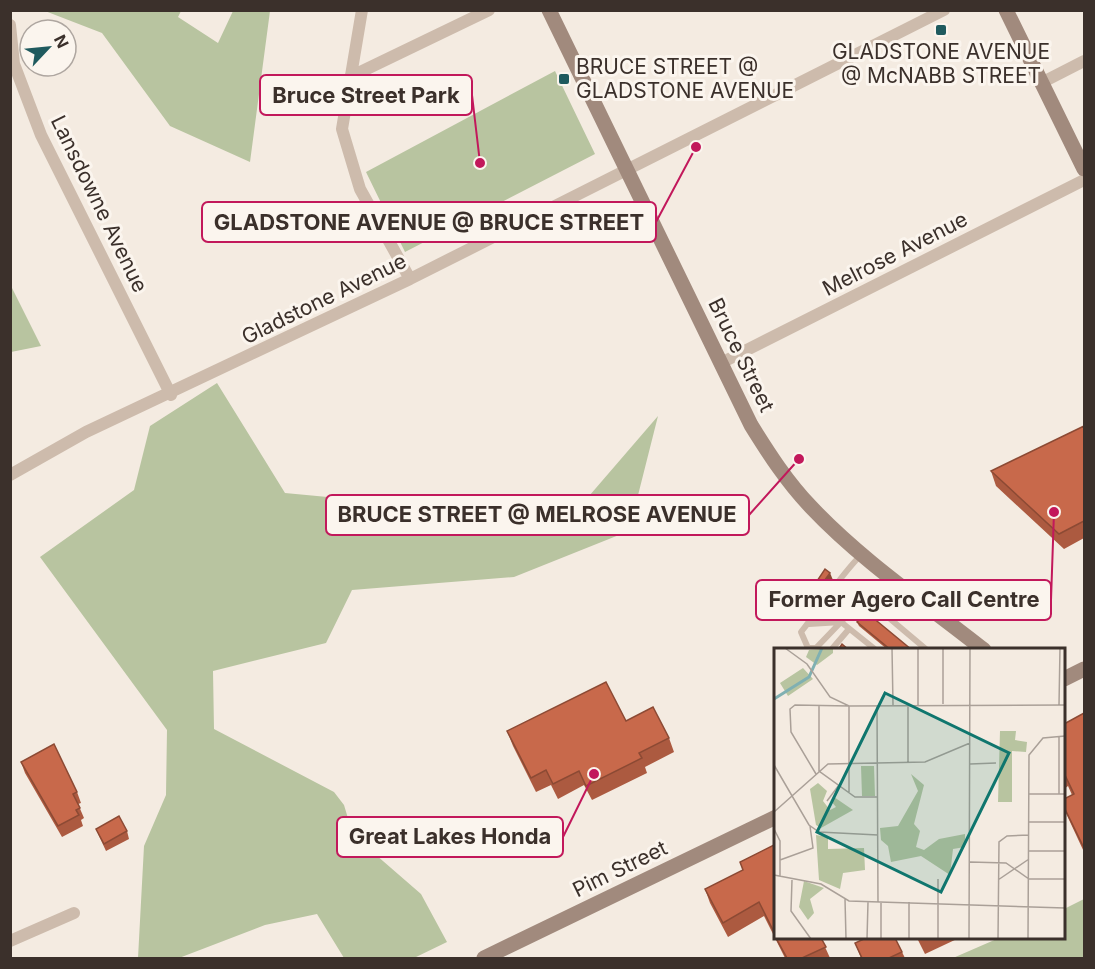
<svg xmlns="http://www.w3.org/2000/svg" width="1095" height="969" viewBox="0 0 1095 969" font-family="Inter,sans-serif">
	<rect width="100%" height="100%" fill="#f4ebe1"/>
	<path fill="#b8c4a0" d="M 45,11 L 181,11 L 178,17 L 218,43 L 233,11 L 270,11 L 250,162 L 170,126 L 102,33 Z
		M 555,71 L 595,154 L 405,252 L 366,172 Z
		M 11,286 L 41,346 L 11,352 Z
		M 217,383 L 285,493 L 402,504 L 577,510 L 658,416 L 629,531 L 514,577 L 352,590 L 326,643 L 213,671 L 214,729 L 334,792 L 344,805 L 353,835 L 421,894 L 447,942 L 414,958 L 344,958 L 317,914 L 265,925 L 179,958 L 138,958 L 144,846 L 166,795 L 167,730 L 40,557 L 134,490 L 150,426 Z
		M 1084,899 L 1084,958 L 953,958 L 999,938 L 1064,938 L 1064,909 Z"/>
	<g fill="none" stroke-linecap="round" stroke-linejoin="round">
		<path stroke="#cdbbac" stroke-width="6" d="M 871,603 L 890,580
			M 841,622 L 816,648 L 808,648 L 801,632 C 821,607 838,578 861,555
			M 809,624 L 841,622
			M 831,650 L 849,629
			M 876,650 L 841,622 L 863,596 L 927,650"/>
		<path stroke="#cdbbac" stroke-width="12" d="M 362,10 L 342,129 L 360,189 L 410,279
			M 10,25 L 14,64 L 41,135 L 171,395
			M 350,77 L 489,10
			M 1041,83 L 1084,61
			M 723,362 L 1084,180
			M 10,475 L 86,432 L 410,279 L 944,10
			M 10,941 L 74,913"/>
		<path stroke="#a18a7d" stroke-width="15" d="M 549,10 L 751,425 C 769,454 787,482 811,507 C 862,561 926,604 984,650
			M 1006,10 L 1084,169
			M 1064,679 L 1084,669
			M 484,958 L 776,817"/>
	</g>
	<path fill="#ac5a40" d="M 1084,426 L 1084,538 L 1064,549 L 996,486 L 991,471 Z
		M 833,580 L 814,606 L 810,604 L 807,596 Z
		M 857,622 L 912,650 L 888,650 L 859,626 Z
		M 1084,713 L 1084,852 L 1064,809 L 1064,799 L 1072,795 L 1068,786 L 1064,789 L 1064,724 Z
		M 626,721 L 669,738 L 674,752 L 645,767 L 647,773 L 592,800 L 584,785 L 558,799 L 551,785 L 536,792 L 513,746 L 507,731 Z
		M 21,762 L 77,792 L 81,803 L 78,804 L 84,818 L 81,820 L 83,826 L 62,837 L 25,773 Z
		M 96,829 L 127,831 L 129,839 L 106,851 L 99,836 Z
		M 776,844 L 776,938 L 821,938 L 830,958 L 785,958 L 764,916 L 728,937 L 710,903 L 705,889 L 743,870 L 740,862 Z
		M 917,938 L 959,938 L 925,954 Z
		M 855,943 L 902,952 L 905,958 L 861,958 Z"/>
	<path fill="#8c4a34" d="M 830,573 L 833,580 L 814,606 L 811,599 Z"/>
	<path fill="#c8694b" stroke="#8c4a34" stroke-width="1.5" d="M 1084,426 L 1084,521 L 1059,534 L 991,471 Z
		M 825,569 L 830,573 L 811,599 L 807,596 Z
		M 866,612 L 912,650 L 891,650 L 857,622 Z
		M 842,644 L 849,650 L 838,650 Z
		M 606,682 L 626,721 L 653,707 L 669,738 L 639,753 L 642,758 L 586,786 L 579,771 L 553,784 L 546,770 L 531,778 L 507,731 Z
		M 1084,713 L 1084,848 L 1064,807 L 1064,799 L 1074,794 L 1064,773 L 1064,724 Z
		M 54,744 L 77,792 L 73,794 L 80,808 L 76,810 L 79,815 L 58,826 L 21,762 Z
		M 119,816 L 127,831 L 104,844 L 96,829 Z
		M 776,844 L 776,936 L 759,902 L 723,923 L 705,889 L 743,870 L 740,862 Z
		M 776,938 L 821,938 L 826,947 L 802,958 L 787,958 Z
		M 866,938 L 895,938 L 902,952 L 889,958 L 862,958 L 855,943 Z"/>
	<g fill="#1f5a5e" stroke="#fbf5ee" stroke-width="2">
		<rect x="935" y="24" width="12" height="12" rx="3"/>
		<rect x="558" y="73" width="12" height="12" rx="3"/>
	</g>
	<g text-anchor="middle" stroke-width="6" stroke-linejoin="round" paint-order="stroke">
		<g font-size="21" fill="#3b302b" stroke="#fbf5ee">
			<text x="941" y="59">GLADSTONE AVENUE<tspan x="941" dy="24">@ McNABB STREET</tspan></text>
			<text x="576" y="74" text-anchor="start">BRUCE STREET @<tspan x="576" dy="24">GLADSTONE AVENUE</tspan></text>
		</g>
		<g font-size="21" fill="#3b302b" stroke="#fbf5ee">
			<text transform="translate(99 204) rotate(64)" y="7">Lansdowne Avenue</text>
			<text transform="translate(895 254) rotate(-27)" y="7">Melrose Avenue</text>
			<text transform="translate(324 299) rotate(-26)" y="7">Gladstone Avenue</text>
			<text transform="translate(741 355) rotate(64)" y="7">Bruce Street</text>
			<text transform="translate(620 869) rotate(-26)" y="7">Pim Street</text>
		</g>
	</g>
	<g transform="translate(774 648)">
		<rect width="291" height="291" fill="#f4ebe1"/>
		<path d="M 59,0 L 59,5 L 43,17 L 32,9 L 35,2 ZM 29,20 L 39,31 L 14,48 L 6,35 ZM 226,83 L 242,83 L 241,92 L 253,94 L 252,104 L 238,103 L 238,154 L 224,154 ZM 87,118 L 100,118 L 101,148 L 88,148 ZM 137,126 L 150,137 L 140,176 L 146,183 L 142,199 L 150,202 L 165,191 L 191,186 L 191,199 L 179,201 L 176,227 L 147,208 L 117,214 L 114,198 L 107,192 L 106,180 L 124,178 L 144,143 ZM 44,135 L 53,143 L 49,153 L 56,162 L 62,159 L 57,153 L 60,149 L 79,162 L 47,180 L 42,177 L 36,141 ZM 42,187 L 54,189 L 54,201 L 90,200 L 91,222 L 69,225 L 66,241 L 45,232 ZM 30,233 L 50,240 L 36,251 L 40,265 L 34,272 L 25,259 Z" fill="#b8c4a0"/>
		<path fill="none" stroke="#7fb0b2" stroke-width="3" d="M 0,51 L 35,29 L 48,0"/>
		<path fill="none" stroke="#aaa098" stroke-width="1.5" d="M 11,0 L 33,16 L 56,49 L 75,58 L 291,57M 118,0 L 119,57M 169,0 L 169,56M 134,57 L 134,115M 144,57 L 144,0M 285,57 L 286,0M 45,58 L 45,123 L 81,149 L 104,149M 103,58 L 104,254M 196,116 L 222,115M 0,117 L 35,177 L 45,184 L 104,187M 42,126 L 17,84 L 16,61 L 21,57 L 75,58 L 75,144M 255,146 L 291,146M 285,146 L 285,88M 53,153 L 65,137M 0,164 L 54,116 L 151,114 L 196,95M 255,174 L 291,174M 0,181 L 6,193 L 6,229M 255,203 L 291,203M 6,212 L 39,200 L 36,178M 196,214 L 232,215 L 255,231 L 291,231M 0,227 L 47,236 L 75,253 L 291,260M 18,232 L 17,263 L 37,291M 224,232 L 255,211M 71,251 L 72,291M 135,254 L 135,291M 93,291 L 94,254M 107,291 L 107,254M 164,291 L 164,231M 195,291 L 196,0M 224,291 L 225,194 L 233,188 L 255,187M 254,291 L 255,107 L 269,90 L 291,88"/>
		<path fill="#0f766e" fill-opacity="0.15" stroke="#0f766e" stroke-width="3" d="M 111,45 L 235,105 L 167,244 L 43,184 Z"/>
		<rect width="291" height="291" fill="none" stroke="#3b302b" stroke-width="3"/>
	</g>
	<path fill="none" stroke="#c2185b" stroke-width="2" d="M480 163L472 95M696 147L656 222M799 459L749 515M1054 512L1051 600M594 774L563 837"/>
	<g fill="#c2185b" stroke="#fbf5ee" stroke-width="2">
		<circle cx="480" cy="163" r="6"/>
		<circle cx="696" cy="147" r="6"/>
		<circle cx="799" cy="459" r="6"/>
		<circle cx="1054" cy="512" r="6"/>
		<circle cx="594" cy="774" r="6"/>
	</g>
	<g fill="#fbf5ee" stroke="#c2185b" stroke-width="2">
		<rect x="260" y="75" width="212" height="40" rx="6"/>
		<rect x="202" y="202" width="454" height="40" rx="6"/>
		<rect x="326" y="495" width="423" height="40" rx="6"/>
		<rect x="756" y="580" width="295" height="40" rx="6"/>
		<rect x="337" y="817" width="226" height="40" rx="6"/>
	</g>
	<g font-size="22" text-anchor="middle" font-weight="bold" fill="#3b302b">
		<text x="366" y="103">Bruce Street Park</text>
		<text x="429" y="230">GLADSTONE AVENUE @ BRUCE STREET</text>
		<text x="537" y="522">BRUCE STREET @ MELROSE AVENUE</text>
		<text x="904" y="607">Former Agero Call Centre</text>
		<text x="450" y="844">Great Lakes Honda</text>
	</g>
	<rect width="1095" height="969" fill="none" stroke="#3b302b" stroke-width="24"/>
	<g transform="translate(48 48) rotate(64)"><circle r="28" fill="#fbf5ee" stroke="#aea6a0" stroke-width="1.5"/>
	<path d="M0-4.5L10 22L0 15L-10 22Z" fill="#1f5a5e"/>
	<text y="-9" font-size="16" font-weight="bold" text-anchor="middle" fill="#3b302b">N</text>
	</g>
</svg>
